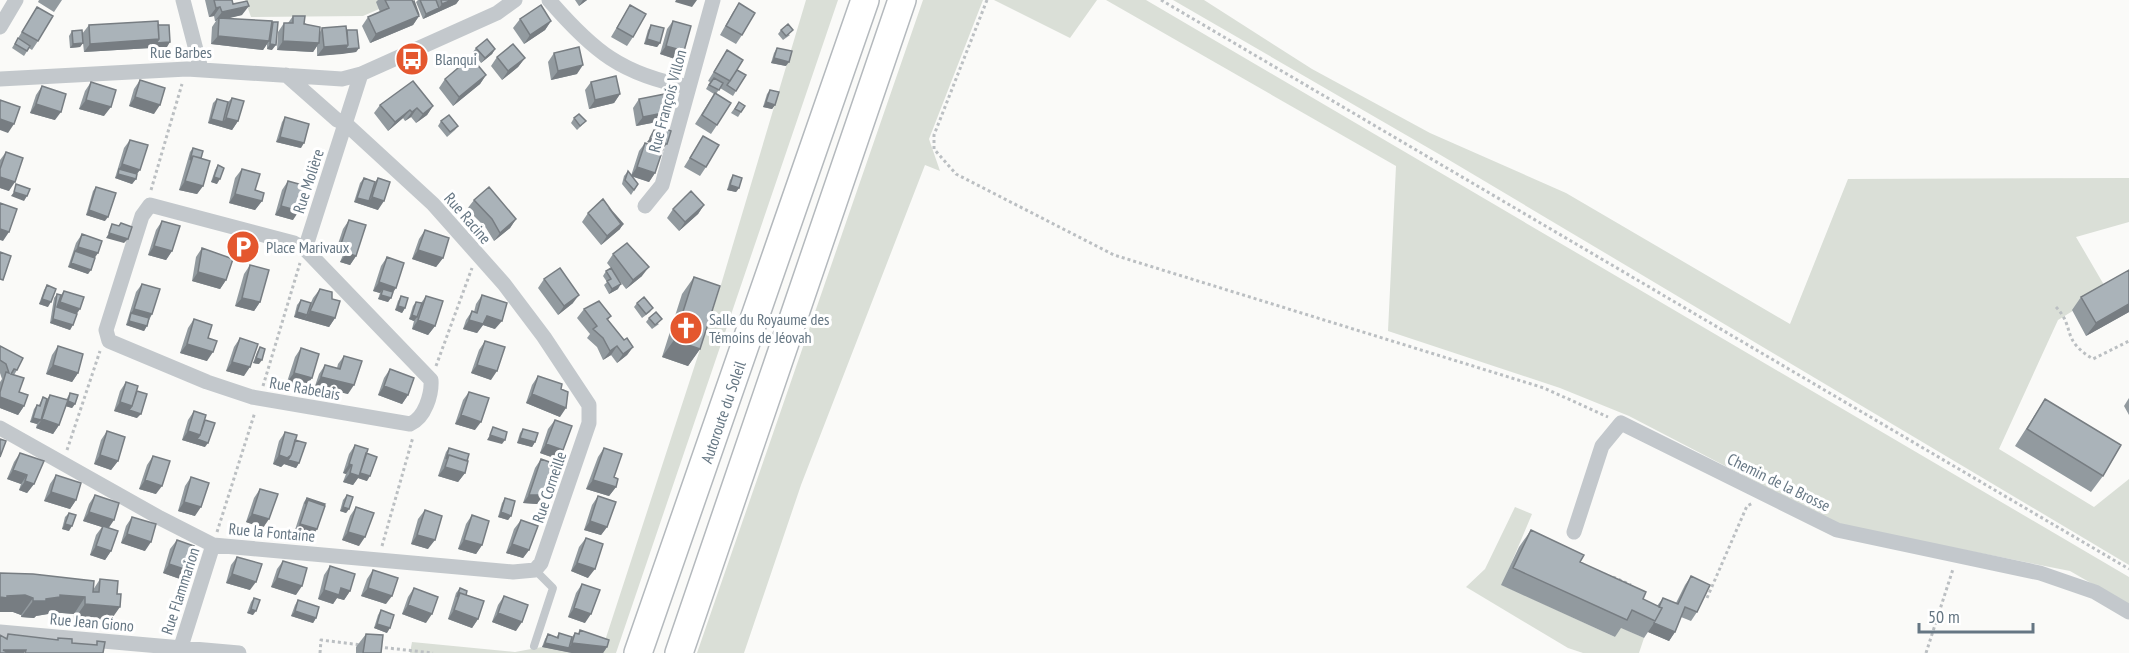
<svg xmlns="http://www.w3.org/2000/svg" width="2129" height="653" viewBox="0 0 2129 653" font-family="'PT Sans Narrow',sans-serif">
	<rect width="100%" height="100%" fill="#fafaf8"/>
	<path fill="#dadfd7" d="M 245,0 L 400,0 L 363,16 L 251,17 Z
		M 806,0 L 838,0 L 616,653 L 601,653 L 720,288 Z
		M 923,0 L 983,0 L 929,139 L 940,171 L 925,165 L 801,485 L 744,653 L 697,653 Z
		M 994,0 L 1097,0 L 1070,38 Z
		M 1106,0 L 1146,0 L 2129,577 L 2129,605 L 2070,571 L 1839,525 L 1629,416 L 1560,388 L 1388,331 L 1396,166 Z
		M 1173,0 L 1204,0 L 1312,69 L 1430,133 L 1566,193 L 1790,324 L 1848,179 L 2129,178 L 2129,222 L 2076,237 L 2107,290 L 2058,320 L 1999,449 L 2094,507 L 2129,479 L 2129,565 L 1444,157 Z
		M 1515,507 L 1532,514 L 1502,585 L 1615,637 L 1620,627 L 1644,638 L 1639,653 L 1583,653 L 1568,648 L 1466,587 L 1485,569 Z
		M 412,642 L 515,652 L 542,647 L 572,653 L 410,653 Z"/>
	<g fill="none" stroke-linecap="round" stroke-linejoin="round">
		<defs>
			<path id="motorway" d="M 638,653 L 865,0
				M 679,653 L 902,0"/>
		</defs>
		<use href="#motorway" stroke="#b4b9bd" stroke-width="30"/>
		<path stroke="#bbbfc2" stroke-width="3" stroke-dasharray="3 3" stroke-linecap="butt" d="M 987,0 L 934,135 L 934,149 L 956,174 L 1114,255 L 1544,388 L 1608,417
			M 1161,0 L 2129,569
			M 151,190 L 182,84
			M 2056,307 C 2076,328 2060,339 2093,359 L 2129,341
			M 436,366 L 472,268
			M 263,386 L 300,263
			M 67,450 L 100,351
			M 217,532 L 255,412
			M 382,546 L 413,437
			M 1613,577 L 1631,585
			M 1707,598 L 1747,506 L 1753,503
			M 379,647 L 433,653
			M 320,653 L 321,640 L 361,645
			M 1926,653 L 1953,569"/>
		<path stroke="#c3c8cc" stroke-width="8" d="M 534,646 L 553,588 L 535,570"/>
		<path stroke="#c3c8cc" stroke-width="15" d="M 183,0 L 201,69
			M 549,0 C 593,51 622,75 689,87
			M 0,27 L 16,0
			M 0,79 L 187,69 L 342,79 L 361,74 L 497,13 L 515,0
			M 150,205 L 294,243 L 305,249 L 431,380 C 432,394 425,418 410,424 L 252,397 L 207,382 L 109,341 L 106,330 L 142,216 Z
			M 645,206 L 662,185 L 713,0
			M 305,249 L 361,74
			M 0,428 L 160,518 L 213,545 L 513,572 L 535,570 L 541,563 L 589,423 L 589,405 L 544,337 L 504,284 L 433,204 L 346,124 L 337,120 L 286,75
			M 1574,532 L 1602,446 L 1621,423 L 1837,530 L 2040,573 L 2095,592 L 2129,612
			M 0,632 L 239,653
			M 179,653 L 213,545"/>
		<use href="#motorway" stroke="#fff" stroke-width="27"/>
	</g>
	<path fill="#929a9f" d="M 39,0 L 62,0 L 54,12 L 38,2 Z
		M 205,0 L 232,0 L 233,4 L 242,15 L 227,18 L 271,24 L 273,22 L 272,50 L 267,49 L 267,44 L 263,50 L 211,44 L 212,27 L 216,21 L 215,21 L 214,16 L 209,17 Z
		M 378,0 L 412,0 L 419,16 L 413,25 L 370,43 L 362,26 L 368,17 L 380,12 L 376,2 Z
		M 418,0 L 459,0 L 456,4 L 423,19 L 416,2 Z
		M 575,0 L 587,0 L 579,6 Z
		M 739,3 L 742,35 L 736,44 L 720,35 L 733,12 Z
		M 630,5 L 633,37 L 627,46 L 611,37 Z
		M 37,7 L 38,41 L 32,50 L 29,48 L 24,56 L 12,48 Z
		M 293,16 L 320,32 L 322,28 L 347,30 L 359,48 L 356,52 L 317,56 L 317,46 L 313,52 L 277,50 L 278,32 L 284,23 L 288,23 Z
		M 520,19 L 551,21 L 545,30 L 524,44 L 513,28 Z
		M 673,21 L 678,60 L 660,54 L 667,29 Z
		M 89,25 L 158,25 L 167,47 L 84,52 L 82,34 Z
		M 651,25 L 660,43 L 657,47 L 644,44 L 648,30 Z
		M 781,30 L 790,35 L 783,40 L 778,34 Z
		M 72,31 L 83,43 L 80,47 L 70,48 L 69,36 Z
		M 476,48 L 495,49 L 492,54 L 481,63 L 473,52 Z
		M 777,48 L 786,66 L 771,63 L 774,53 Z
		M 727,50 L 737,70 L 736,91 L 733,96 L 720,88 L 716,94 L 717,125 L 711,134 L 695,124 L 714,94 L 706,89 L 710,82 L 708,81 Z
		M 554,53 L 577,74 L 551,80 L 548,62 Z
		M 497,57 L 525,58 L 518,67 L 502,80 L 491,66 Z
		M 486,75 L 480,84 L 453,106 L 439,88 L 445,79 Z
		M 140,80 L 154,114 L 129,106 L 134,89 Z
		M 91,82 L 104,116 L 79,109 L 85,91 Z
		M 591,82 L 620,94 L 614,103 L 589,109 L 585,90 Z
		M 42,86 L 55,120 L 30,113 L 36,95 Z
		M 770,90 L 775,105 L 772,109 L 763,107 L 767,94 Z
		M 232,98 L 238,121 L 232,130 L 208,123 L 213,103 L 217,99 L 228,102 Z
		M 639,99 L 668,112 L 662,121 L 636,126 L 633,108 Z
		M 739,102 L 745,106 L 738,117 L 731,113 Z
		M 380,105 L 433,106 L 427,115 L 416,123 L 411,117 L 405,121 L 403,118 L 388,131 L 374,113 Z
		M 285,117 L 301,148 L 276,142 L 282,122 Z
		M 574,118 L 582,125 L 577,130 L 571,123 Z
		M 441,121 L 458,126 L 455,130 L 447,137 L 438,126 Z
		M 703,136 L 706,167 L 700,176 L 684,167 Z
		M 130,140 L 137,174 L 136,179 L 132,184 L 115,178 L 124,148 Z
		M 645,143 L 655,173 L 649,182 L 631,176 L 638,184 L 631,195 L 622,184 L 624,176 L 628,171 L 631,176 L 639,151 Z
		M 193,148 L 201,158 L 203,186 L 197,194 L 179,190 L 190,152 Z
		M 6,152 L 9,191 L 0,188 L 0,160 Z
		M 218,165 L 217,184 L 211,182 L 215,170 Z
		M 242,169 L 262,201 L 255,210 L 229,203 L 235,178 Z
		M 733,175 L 739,188 L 736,192 L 727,190 L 730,180 Z
		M 364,178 L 375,182 L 378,178 L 378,210 L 354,202 L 360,183 Z
		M 288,181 L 293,220 L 275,215 L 282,190 Z
		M 96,187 L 105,221 L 86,215 L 93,191 Z
		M 474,200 L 516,219 L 510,228 L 494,241 L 486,228 L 467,209 Z
		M 704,205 L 698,214 L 679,231 L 667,218 L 673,209 Z
		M 588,213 L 620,229 L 601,245 L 582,222 Z
		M 349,220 L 356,256 L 350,265 L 340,262 L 343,255 L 335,253 L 343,229 Z
		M 162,221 L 172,251 L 166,260 L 148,255 L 156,230 Z
		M 425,230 L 443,258 L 436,267 L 412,259 L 419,239 Z
		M 82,234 L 95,258 L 88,274 L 68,267 L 76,243 Z
		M 202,248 L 226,280 L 220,289 L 192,281 L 196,257 Z
		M 613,254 L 642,276 L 626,289 L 612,271 L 618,289 L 609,294 L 604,285 L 607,282 L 603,276 L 606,271 L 611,268 L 607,263 Z
		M 387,257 L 393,292 L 388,302 L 378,299 L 380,293 L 373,291 L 381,266 Z
		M 250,265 L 260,302 L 254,311 L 235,306 L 244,274 Z
		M 694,277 L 700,349 L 688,366 L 662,357 L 682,294 Z
		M 544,279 L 573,303 L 558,315 L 538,288 Z
		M 142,284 L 152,314 L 144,331 L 126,325 L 136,292 Z
		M 47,285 L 48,307 L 39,304 L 44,290 Z
		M 320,289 L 332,299 L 335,318 L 329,327 L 294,317 L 297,305 L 301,300 L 309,307 L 313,298 Z
		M 64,291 L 77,314 L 70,330 L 50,323 L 54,298 L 57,294 L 61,295 Z
		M 482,295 L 495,329 L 483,325 L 477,333 L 463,329 L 466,320 L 472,311 L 474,312 L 476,304 Z
		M 401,296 L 405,308 L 402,313 L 395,310 L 398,301 Z
		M 426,296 L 435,326 L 428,335 L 412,329 L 414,321 L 409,319 L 413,306 L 416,302 L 421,303 Z
		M 2081,297 L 2129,312 L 2086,336 L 2072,310 Z
		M 637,303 L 653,308 L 650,312 L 642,318 L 634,307 Z
		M 584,309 L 611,316 L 608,320 L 624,340 L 633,347 L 627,355 L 617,363 L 611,355 L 603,360 L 597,347 L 587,338 L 590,334 L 577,318 Z
		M 649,318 L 659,324 L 652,329 L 646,322 Z
		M 194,319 L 208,338 L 207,361 L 180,353 L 188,328 Z
		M 240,338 L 244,376 L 226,371 L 234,347 Z
		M 485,341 L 491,380 L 471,373 L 479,350 Z
		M 0,346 L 17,370 L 14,375 L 24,406 L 18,415 L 0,408 L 0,382 L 2,379 L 0,373 Z
		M 58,346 L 78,373 L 72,382 L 46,374 L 52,355 Z
		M 260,347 L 259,364 L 253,363 L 257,352 Z
		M 301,348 L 312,378 L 305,387 L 287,382 L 295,357 Z
		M 344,356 L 348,394 L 315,386 L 319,374 L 325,365 L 337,368 L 338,364 Z
		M 390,369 L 408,395 L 402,404 L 378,395 L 384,378 Z
		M 538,376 L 561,389 L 560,417 L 526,403 L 532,385 Z
		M 126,382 L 137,391 L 137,418 L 114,411 L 120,391 Z
		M 469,392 L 475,430 L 455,424 L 463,400 Z
		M 70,393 L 75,404 L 72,408 L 66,406 L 59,425 L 53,434 L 36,428 L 37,424 L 30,422 L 34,409 L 37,405 L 39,405 L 43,397 L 47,399 L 50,395 L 66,400 Z
		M 2129,398 L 2129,415 L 2124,406 Z
		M 2045,399 L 2103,476 L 2091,492 L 2015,446 Z
		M 194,411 L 205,420 L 205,447 L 182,440 L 188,420 Z
		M 555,420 L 563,450 L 557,459 L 540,453 L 548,429 Z
		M 523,429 L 535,442 L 532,447 L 517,443 L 520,433 Z
		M 107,431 L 118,461 L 111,470 L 94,464 L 101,440 Z
		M 285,432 L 295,440 L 299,463 L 296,468 L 284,464 L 281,467 L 273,464 L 279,441 Z
		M 355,445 L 366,453 L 367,481 L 358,478 L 353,485 L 343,482 L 346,474 L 343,473 L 349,454 Z
		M 449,448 L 467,461 L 465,473 L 458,482 L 438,476 L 446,452 Z
		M 604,448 L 614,477 L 616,487 L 609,496 L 586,489 L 598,457 Z
		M 20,453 L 34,484 L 27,493 L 19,490 L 21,484 L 7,479 L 14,462 Z
		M 153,456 L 156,494 L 139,489 L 147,465 Z
		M 541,459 L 550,489 L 544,498 L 542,497 L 537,504 L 523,503 L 535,468 Z
		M 56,475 L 76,500 L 70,509 L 44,501 L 50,484 Z
		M 191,477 L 195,516 L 178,511 L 185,486 Z
		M 260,489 L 263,528 L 246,522 L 254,498 Z
		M 95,495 L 109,528 L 111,551 L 105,560 L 90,555 L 96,535 L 102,527 L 83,521 L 89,504 Z
		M 347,495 L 349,509 L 346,513 L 340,511 L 343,500 Z
		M 598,496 L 607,527 L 601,535 L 584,530 L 592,505 Z
		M 307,498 L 317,529 L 311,538 L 294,533 L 304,502 Z
		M 505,498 L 511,516 L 508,520 L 498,517 L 502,503 Z
		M 356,507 L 359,546 L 342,540 L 350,516 Z
		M 425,510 L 428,549 L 411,544 L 418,519 Z
		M 69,513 L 69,531 L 62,529 L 65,517 Z
		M 472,515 L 482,545 L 476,554 L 458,549 L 466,524 Z
		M 132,517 L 145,551 L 121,543 L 126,526 Z
		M 521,520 L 529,550 L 523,558 L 506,553 L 514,529 Z
		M 1531,530 L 1580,562 L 1643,599 L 1657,606 L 1663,598 L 1676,603 L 1685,585 L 1691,576 L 1697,612 L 1691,621 L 1681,617 L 1675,632 L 1669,641 L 1648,632 L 1644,638 L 1621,628 L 1615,637 L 1501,585 L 1519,547 Z
		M 586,538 L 588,578 L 571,571 L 579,547 Z
		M 177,540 L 187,570 L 180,579 L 163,573 L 170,549 Z
		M 237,557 L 250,590 L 226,583 L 231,565 Z
		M 283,561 L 296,595 L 271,587 L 277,569 Z
		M 330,566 L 350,591 L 344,600 L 337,598 L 333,604 L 318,599 L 324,575 Z
		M 373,570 L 386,604 L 361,596 L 367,579 Z
		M 0,573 L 93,590 L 100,579 L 108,624 L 73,621 L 74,614 L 50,612 L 48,614 L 36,616 L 34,618 L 21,617 L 21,615 L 13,612 L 0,612 Z
		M 582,584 L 585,623 L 568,617 L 576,593 Z
		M 414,588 L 426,623 L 402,614 L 408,597 Z
		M 460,588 L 466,595 L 478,619 L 472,628 L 448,619 L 456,593 Z
		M 504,596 L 516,631 L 492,622 L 498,605 Z
		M 254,598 L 253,615 L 247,613 L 251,602 Z
		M 298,600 L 316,618 L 313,623 L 291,616 L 295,605 Z
		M 381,610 L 387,633 L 374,628 L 378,615 Z
		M 580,630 L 607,647 L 603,653 L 572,653 L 542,647 L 545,639 L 548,634 L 556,638 L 559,633 L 572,637 L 575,633 L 578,634 Z
		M 366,634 L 381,653 L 356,653 L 356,647 Z"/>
	<path fill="#777d82" d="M 452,0 L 459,0 L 456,4 L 423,19 L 426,14 L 439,8 L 442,4 Z
		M 583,0 L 587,0 L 579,6 Z
		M 676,0 L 697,0 L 692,7 L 675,2 Z
		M 249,6 L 242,15 L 218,21 L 219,18 L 215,21 L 222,12 Z
		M 220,7 L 214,16 L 209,17 L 216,8 Z
		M 419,16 L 413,25 L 370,43 L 376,34 Z
		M 551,21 L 545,30 L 524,44 L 530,35 Z
		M 218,36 L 269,41 L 263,50 L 211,44 Z
		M 159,39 L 170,42 L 167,47 L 84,52 L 90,44 Z
		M 647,39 L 660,43 L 657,47 L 644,44 Z
		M 283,41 L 319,43 L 313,52 L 277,50 Z
		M 83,43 L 80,47 L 70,48 L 73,44 Z
		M 270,44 L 276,45 L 272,50 L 267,49 Z
		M 348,45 L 342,54 L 317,56 L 324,47 Z
		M 666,46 L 684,51 L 678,60 L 660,54 Z
		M 359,48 L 356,52 L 342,54 L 345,49 Z
		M 495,49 L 492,54 L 481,63 L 485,58 Z
		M 525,58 L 518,67 L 502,80 L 508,71 Z
		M 774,58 L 789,62 L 786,66 L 771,63 Z
		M 583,65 L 577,74 L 551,80 L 558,71 Z
		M 486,75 L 480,84 L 453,106 L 459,97 Z
		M 620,94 L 614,103 L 589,109 L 595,100 Z
		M 135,97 L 160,105 L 154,114 L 129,106 Z
		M 86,100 L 111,107 L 104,116 L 79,109 Z
		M 766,102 L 775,105 L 772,109 L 763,107 Z
		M 36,104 L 61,112 L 55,120 L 30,113 Z
		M 433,106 L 427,115 L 416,123 L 423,114 Z
		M 417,108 L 411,117 L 405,121 L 412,112 Z
		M 410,110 L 403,118 L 388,131 L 395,122 Z
		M 668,112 L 662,121 L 636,126 L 643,117 Z
		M 226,118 L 238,121 L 232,130 L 208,123 L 211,119 L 223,122 Z
		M 0,119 L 14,124 L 8,133 L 0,130 Z
		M 280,137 L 304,143 L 301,148 L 276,142 Z
		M 650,138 L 667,144 L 663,148 L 647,142 Z
		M 122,164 L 140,170 L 134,178 L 119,169 Z
		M 637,167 L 655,173 L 649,182 L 631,176 Z
		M 118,174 L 136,179 L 132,184 L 115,178 Z
		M 0,177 L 15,182 L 9,191 L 0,188 Z
		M 214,177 L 220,179 L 217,184 L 211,182 Z
		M 185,181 L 203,186 L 197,194 L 179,190 Z
		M 730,185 L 739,188 L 736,192 L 727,190 Z
		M 14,192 L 27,196 L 24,201 L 11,196 Z
		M 235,194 L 262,201 L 255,210 L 229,203 Z
		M 372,197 L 384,201 L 378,210 L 354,202 L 357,198 L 369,201 Z
		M 704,205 L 698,214 L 679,231 L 685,222 Z
		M 281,206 L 299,211 L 293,220 L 275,215 Z
		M 89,210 L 108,217 L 105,221 L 86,215 Z
		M 516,219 L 510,228 L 494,241 L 500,233 Z
		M 621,224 L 623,224 L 620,229 L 601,245 L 607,236 Z
		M 0,229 L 9,232 L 3,241 L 0,240 Z
		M 109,233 L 128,239 L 124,243 L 106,238 Z
		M 341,244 L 349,246 L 343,255 L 335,253 Z
		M 154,246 L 172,251 L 166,260 L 148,255 Z
		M 78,247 L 98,253 L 92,262 L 75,251 Z
		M 418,250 L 443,258 L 436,267 L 412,259 Z
		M 347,253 L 356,256 L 350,265 L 340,262 Z
		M 71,263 L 91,270 L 88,274 L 68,267 Z
		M 649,267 L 642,276 L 626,289 L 633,280 Z
		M 198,272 L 226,280 L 220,289 L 192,281 Z
		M 379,282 L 396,288 L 390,297 L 383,289 L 380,293 L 373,291 Z
		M 621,284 L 618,289 L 609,294 L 612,289 Z
		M 381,295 L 391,298 L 388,302 L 378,299 Z
		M 579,295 L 573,303 L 558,315 L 564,306 Z
		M 242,298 L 260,302 L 254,311 L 235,306 Z
		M 42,299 L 51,302 L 48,307 L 39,304 Z
		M 60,302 L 80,309 L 74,318 L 54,311 Z
		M 2129,304 L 2129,312 L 2086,336 L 2096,323 Z
		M 398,306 L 405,308 L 402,313 L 395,310 Z
		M 134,309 L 152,314 L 146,323 L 131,313 Z
		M 310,311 L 335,318 L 329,327 L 304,320 Z
		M 297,312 L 307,315 L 304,320 L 294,317 Z
		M 412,315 L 417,317 L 414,321 L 409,319 Z
		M 487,316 L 502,321 L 495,329 L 483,325 L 477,333 L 463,329 L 469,320 Z
		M 53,319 L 73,325 L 70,330 L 50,323 Z
		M 418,320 L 435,326 L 428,335 L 412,329 Z
		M 129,321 L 147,326 L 144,331 L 126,325 Z
		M 674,340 L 700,349 L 688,366 L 662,357 Z
		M 187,344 L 213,352 L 207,361 L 180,353 Z
		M 617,346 L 611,355 L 603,360 L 610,351 Z
		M 633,347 L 627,355 L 617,363 L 623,354 Z
		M 256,358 L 262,360 L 259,364 L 253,363 Z
		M 232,362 L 250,367 L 244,376 L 226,371 Z
		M 53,365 L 78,373 L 72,382 L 46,374 Z
		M 477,365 L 497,371 L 491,380 L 471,373 Z
		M 294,373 L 312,378 L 305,387 L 287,382 Z
		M 321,377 L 354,385 L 348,394 L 315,386 Z
		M 384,386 L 408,395 L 402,404 L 378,395 Z
		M 532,394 L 566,408 L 560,417 L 526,403 Z
		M 0,397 L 24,406 L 18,415 L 0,408 Z
		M 68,401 L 75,404 L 72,408 L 65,406 Z
		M 120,402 L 132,406 L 141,414 L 137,418 L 114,411 Z
		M 461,415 L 481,422 L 475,430 L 455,424 Z
		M 33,418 L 41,420 L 37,424 L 30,422 Z
		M 42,419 L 59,425 L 53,434 L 36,428 Z
		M 188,431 L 200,435 L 208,443 L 205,447 L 182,440 Z
		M 490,435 L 505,440 L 502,444 L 487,440 Z
		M 520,438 L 535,442 L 532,447 L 517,443 Z
		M 546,444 L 563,450 L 557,459 L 540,453 Z
		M 100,455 L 118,461 L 111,470 L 94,464 Z
		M 279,455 L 291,455 L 299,463 L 296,468 L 284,464 L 281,467 L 273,464 Z
		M 349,464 L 352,465 L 346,474 L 343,473 Z
		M 445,467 L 465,473 L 458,482 L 438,476 Z
		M 13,470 L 27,475 L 21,484 L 7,479 Z
		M 350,473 L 359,473 L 370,476 L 367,481 L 358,478 L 353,485 L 343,482 Z
		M 145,480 L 162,486 L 156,494 L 139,489 Z
		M 593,480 L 616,487 L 609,496 L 586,489 Z
		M 25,481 L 34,484 L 27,493 L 19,490 Z
		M 546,488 L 550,489 L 544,498 L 542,497 L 537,504 L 523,503 L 529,495 Z
		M 51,492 L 76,500 L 70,509 L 44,501 Z
		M 184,502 L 201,507 L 195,516 L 178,511 Z
		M 343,507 L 349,509 L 346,513 L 340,511 Z
		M 89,512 L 114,520 L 108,529 L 83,521 Z
		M 501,512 L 511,516 L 508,520 L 498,517 Z
		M 252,514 L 269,519 L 263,528 L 246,522 Z
		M 590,521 L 607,527 L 601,535 L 584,530 Z
		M 65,524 L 72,526 L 69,531 L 62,529 Z
		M 300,524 L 317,529 L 311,538 L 294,533 Z
		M 348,532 L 365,537 L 359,546 L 342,540 Z
		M 127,534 L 151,542 L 145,551 L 121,543 Z
		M 417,535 L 435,540 L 428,549 L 411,544 Z
		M 464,540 L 482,545 L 476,554 L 458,549 Z
		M 512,544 L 529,550 L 523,558 L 506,553 Z
		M 96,546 L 111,551 L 105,560 L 90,555 Z
		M 577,563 L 595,569 L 588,578 L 571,571 Z
		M 169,564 L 187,570 L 180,579 L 163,573 Z
		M 232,574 L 256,582 L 250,590 L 226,583 Z
		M 277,578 L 302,586 L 296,595 L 271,587 Z
		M 341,588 L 350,591 L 344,600 L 337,598 L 333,604 L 318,599 L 324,590 Z
		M 368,588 L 392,596 L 386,604 L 361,596 Z
		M 25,595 L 33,598 L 21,615 L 13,612 L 0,612 L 0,597 Z
		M 60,595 L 85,597 L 74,614 L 50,612 L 48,614 L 36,616 L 34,618 L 21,617 L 33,601 L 46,599 Z
		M 85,604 L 120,607 L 108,624 L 73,621 Z
		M 408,605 L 432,614 L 426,623 L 402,614 Z
		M 574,608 L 591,614 L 585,623 L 568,617 Z
		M 251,609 L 256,611 L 253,615 L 247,613 Z
		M 454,610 L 478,619 L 472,628 L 448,619 Z
		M 295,611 L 316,618 L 313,623 L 291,616 Z
		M 498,613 L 522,622 L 516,631 L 492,622 Z
		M 1654,623 L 1675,632 L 1669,641 L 1648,632 Z
		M 377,624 L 390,628 L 387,633 L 374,628 Z
		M 545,643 L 569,648 L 572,643 L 607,647 L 603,653 L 572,653 L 542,647 Z
		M 3,650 L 26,650 L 24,653 L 1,653 Z"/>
	<path fill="#aab3b9" stroke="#777d82" stroke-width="1.5" d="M 214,0 L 232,0 L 233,4 L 247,1 L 249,6 L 222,12 L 220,7 L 216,8 Z
		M 385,0 L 412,0 L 419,16 L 376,34 L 368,17 L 389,8 Z
		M 420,0 L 436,0 L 439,8 L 426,14 Z
		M 441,0 L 452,0 L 442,4 Z
		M 414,1 L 419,15 L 413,2 Z
		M 739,3 L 755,13 L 742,35 L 726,26 Z
		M 541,5 L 551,21 L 530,35 L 520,19 Z
		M 630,5 L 646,14 L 633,37 L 617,28 Z
		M 37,7 L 53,16 L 38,41 L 22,32 Z
		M 293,16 L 305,16 L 304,24 L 320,27 L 319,43 L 283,41 L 284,23 L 293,23 Z
		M 219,18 L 272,21 L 269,41 L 218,36 Z
		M 158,21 L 159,39 L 90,44 L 89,25 Z
		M 673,21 L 691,26 L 684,51 L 666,46 Z
		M 273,22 L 278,22 L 276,45 L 270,44 Z
		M 788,24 L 793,30 L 786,36 L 781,30 Z
		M 158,25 L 169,25 L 170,42 L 156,43 L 159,39 Z
		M 651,25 L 664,28 L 660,43 L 647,39 Z
		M 346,26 L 348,45 L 324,47 L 322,28 Z
		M 82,30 L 83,43 L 73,44 L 72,31 Z
		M 347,30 L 357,30 L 359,48 L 345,49 L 348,45 Z
		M 18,38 L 30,46 L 27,51 L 15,44 Z
		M 487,39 L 495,49 L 485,58 L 476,48 Z
		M 513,44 L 525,58 L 508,71 L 497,57 Z
		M 579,47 L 583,65 L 558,71 L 554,53 Z
		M 777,48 L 792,51 L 789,62 L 774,58 Z
		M 727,50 L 743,60 L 730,81 L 714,72 Z
		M 471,57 L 486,75 L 459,97 L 445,79 Z
		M 737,70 L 746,75 L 736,91 L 727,85 Z
		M 616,76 L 620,94 L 595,100 L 591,82 Z
		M 714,78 L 723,83 L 719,90 L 709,85 Z
		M 140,80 L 165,88 L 160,105 L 135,97 Z
		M 413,81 L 433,106 L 423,114 L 417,108 L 412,112 L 410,110 L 395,122 L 380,105 Z
		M 91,82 L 116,90 L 111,107 L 86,100 Z
		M 42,86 L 66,94 L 61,112 L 36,104 Z
		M 770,90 L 779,92 L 775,105 L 766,102 Z
		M 715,93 L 731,103 L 717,125 L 702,115 Z
		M 665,94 L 668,112 L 643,117 L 639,99 Z
		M 232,98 L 244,101 L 238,121 L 226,118 Z
		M 217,99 L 228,102 L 223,122 L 211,119 Z
		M 0,100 L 20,107 L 14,124 L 0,119 Z
		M 739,102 L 745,106 L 741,112 L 735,109 Z
		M 579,114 L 586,121 L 580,126 L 574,118 Z
		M 449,115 L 458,126 L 450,132 L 441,121 Z
		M 285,117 L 309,124 L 304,143 L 280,137 Z
		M 663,128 L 671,131 L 667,144 L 650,138 L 654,130 L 659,131 Z
		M 703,136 L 719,145 L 706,167 L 690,158 Z
		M 130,140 L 148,145 L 140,170 L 122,164 Z
		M 645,143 L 663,149 L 655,173 L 637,167 Z
		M 193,148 L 203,151 L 201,158 L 193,156 L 190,160 Z
		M 6,152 L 23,158 L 15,182 L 0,177 L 0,169 Z
		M 193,156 L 210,161 L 203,186 L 185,181 Z
		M 218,165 L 224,168 L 220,179 L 214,177 Z
		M 119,169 L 137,174 L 136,179 L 118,174 Z
		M 242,169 L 260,174 L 255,190 L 264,193 L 262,201 L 235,194 Z
		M 628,171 L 638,184 L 634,190 L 625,180 Z
		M 733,175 L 742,178 L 739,188 L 730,185 Z
		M 364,178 L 375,182 L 369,201 L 357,198 Z
		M 378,178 L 390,182 L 384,201 L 372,197 Z
		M 288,181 L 306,186 L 299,211 L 281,206 Z
		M 16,184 L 30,189 L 27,196 L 14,192 Z
		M 96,187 L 116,193 L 108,217 L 89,210 Z
		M 489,187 L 516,219 L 500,233 L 492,219 L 474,200 Z
		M 691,191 L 704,205 L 685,222 L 673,209 Z
		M 603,199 L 621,224 L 607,236 L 588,213 Z
		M 0,203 L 17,209 L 9,232 L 0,229 Z
		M 609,208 L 623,224 L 618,229 L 621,224 Z
		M 349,220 L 366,225 L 356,256 L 347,253 L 349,246 L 341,244 Z
		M 162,221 L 180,226 L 172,251 L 154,246 Z
		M 121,223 L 132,227 L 128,239 L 109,233 L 112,224 L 119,226 Z
		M 425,230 L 449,238 L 443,258 L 418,250 Z
		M 82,234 L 102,241 L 98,253 L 78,247 Z
		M 627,243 L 649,267 L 633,280 L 613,254 Z
		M 202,248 L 233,259 L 226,280 L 198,272 Z
		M 75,251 L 95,258 L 91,270 L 71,263 Z
		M 0,252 L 11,256 L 3,280 L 0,279 Z
		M 387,257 L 404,263 L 396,288 L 379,282 Z
		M 250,265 L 269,270 L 260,302 L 242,298 Z
		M 560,268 L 579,295 L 564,306 L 544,279 Z
		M 611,268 L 621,284 L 612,289 L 607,281 L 611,279 L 606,271 Z
		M 2129,270 L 2129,304 L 2096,323 L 2081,297 Z
		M 694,277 L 720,286 L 700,349 L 674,340 Z
		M 142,284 L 160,289 L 152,314 L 134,309 Z
		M 47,285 L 56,289 L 51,302 L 42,299 Z
		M 320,289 L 332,292 L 332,299 L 340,301 L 335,318 L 310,311 Z
		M 383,289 L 393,292 L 391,298 L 381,295 Z
		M 64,291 L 84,297 L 80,309 L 60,302 Z
		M 57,294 L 61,295 L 57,307 L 77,314 L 73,325 L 53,319 Z
		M 482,295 L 507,303 L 502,321 L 487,316 L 483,324 L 469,320 L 472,311 L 477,313 Z
		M 401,296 L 408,298 L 405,308 L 398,306 Z
		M 426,296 L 443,301 L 435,326 L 418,320 Z
		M 644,297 L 653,308 L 646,314 L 637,303 Z
		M 301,300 L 311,303 L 307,315 L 297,312 Z
		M 599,301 L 611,316 L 607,319 L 624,340 L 627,338 L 633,347 L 623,354 L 617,346 L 610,351 L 603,338 L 593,329 L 597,326 L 584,309 Z
		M 416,302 L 422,303 L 417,317 L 412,315 Z
		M 656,312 L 662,319 L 655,325 L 649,318 Z
		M 131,313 L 149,318 L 147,326 L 129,321 Z
		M 194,319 L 212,325 L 208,338 L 217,341 L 213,352 L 187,344 Z
		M 240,338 L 258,344 L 250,367 L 232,362 Z
		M 485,341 L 505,347 L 497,371 L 477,365 Z
		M 0,346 L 23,358 L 17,370 L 14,369 L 11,374 L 24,378 L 19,392 L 28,395 L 24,406 L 0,397 L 0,392 L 6,372 L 9,373 L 6,364 L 0,360 Z
		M 58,346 L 83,354 L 78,373 L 53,365 Z
		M 260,347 L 265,349 L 262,360 L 256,358 Z
		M 301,348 L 319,354 L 312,378 L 294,373 Z
		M 344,356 L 362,361 L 354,385 L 321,377 L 325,365 L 340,369 Z
		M 390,369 L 414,378 L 408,395 L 384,386 Z
		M 538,376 L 562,384 L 561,389 L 568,392 L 566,408 L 532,394 Z
		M 126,382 L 138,386 L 132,406 L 120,402 Z
		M 137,391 L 147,394 L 141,414 L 129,410 L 132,406 Z
		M 469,392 L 489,398 L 481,422 L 461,415 Z
		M 70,393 L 78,395 L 75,404 L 68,401 Z
		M 50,395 L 68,400 L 59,425 L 42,419 Z
		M 43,397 L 47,399 L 41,420 L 33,418 L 37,405 L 40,406 Z
		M 2045,399 L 2121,445 L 2103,476 L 2027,429 Z
		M 194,411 L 206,415 L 200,435 L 188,431 Z
		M 205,420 L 215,423 L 208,443 L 197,439 L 200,435 Z
		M 555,420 L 572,426 L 563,450 L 546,444 Z
		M 493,427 L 507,432 L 505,440 L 490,435 Z
		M 523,429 L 538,433 L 535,442 L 520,438 Z
		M 107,431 L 125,437 L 118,461 L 100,455 Z
		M 285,432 L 297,435 L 291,455 L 287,458 L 279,455 Z
		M 0,439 L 6,441 L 0,457 Z
		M 295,440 L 306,443 L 299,463 L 288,460 L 291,455 Z
		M 355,445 L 368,449 L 359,476 L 350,473 L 352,465 L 349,464 Z
		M 449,448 L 469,454 L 467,461 L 449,455 L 446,459 Z
		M 604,448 L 622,454 L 614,477 L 618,479 L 616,487 L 593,480 Z
		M 20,453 L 44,461 L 34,484 L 25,481 L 27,475 L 13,470 Z
		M 366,453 L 377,457 L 370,476 L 360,473 Z
		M 449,455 L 468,461 L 465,473 L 445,467 Z
		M 153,456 L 170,461 L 162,486 L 145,480 Z
		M 541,459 L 558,465 L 550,489 L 546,488 L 543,495 L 529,495 Z
		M 56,475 L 81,483 L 76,500 L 51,492 Z
		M 191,477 L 209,483 L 201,507 L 184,502 Z
		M 260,489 L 278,494 L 269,519 L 252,514 Z
		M 95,495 L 119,503 L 114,520 L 89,512 Z
		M 347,495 L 353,497 L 349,509 L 343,507 Z
		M 598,496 L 616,502 L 607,527 L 590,521 Z
		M 307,498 L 325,504 L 324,505 L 308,500 L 305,504 Z
		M 505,498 L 515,501 L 511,516 L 501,512 Z
		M 308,500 L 325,506 L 317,529 L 300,524 Z
		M 356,507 L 374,513 L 365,537 L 348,532 Z
		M 425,510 L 442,516 L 435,540 L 417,535 Z
		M 69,513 L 76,515 L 72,526 L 65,524 Z
		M 472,515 L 489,521 L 482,545 L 464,540 Z
		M 132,517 L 156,524 L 151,542 L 127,534 Z
		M 521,520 L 538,526 L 529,550 L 512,544 Z
		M 103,526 L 118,531 L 111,551 L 96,546 Z
		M 1531,530 L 1584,555 L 1580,562 L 1646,592 L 1643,599 L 1662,608 L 1655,621 L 1632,610 L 1627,620 L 1513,568 Z
		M 586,538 L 603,544 L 595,569 L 577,563 Z
		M 177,540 L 194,546 L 187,570 L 169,564 Z
		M 237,557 L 262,564 L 256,582 L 232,574 Z
		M 283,561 L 307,568 L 302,586 L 277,578 Z
		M 330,566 L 355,574 L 350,591 L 341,588 L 339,595 L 324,590 Z
		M 373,570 L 398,578 L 392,596 L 368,588 Z
		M 0,573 L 33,574 L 94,581 L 93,592 L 99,592 L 100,579 L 118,581 L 117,594 L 121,594 L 120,607 L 85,604 L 85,597 L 60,595 L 60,597 L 46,599 L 46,601 L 33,601 L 33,598 L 25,595 L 7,596 L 7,598 L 0,597 Z
		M 1691,576 L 1710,585 L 1697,612 L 1685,607 L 1675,632 L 1654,623 L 1662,608 L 1659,607 L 1663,598 L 1678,604 Z
		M 582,584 L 600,590 L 591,614 L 574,608 Z
		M 414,588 L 438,597 L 432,614 L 408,605 Z
		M 460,588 L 467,591 L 466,595 L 460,593 L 457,597 Z
		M 460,593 L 484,601 L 478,619 L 454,610 Z
		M 504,596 L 528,605 L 522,622 L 498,613 Z
		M 254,598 L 260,600 L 256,611 L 251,609 Z
		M 298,600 L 319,607 L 316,618 L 295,611 Z
		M 381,610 L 394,615 L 390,628 L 377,624 Z
		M 580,630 L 609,640 L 607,647 L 572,643 L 575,633 L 579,634 Z
		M 559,633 L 572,637 L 569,648 L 545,643 L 548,634 L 558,638 Z
		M 8,634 L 58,640 L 58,638 L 72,639 L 72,643 L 97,645 L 97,641 L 105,642 L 103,653 L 25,653 L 26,650 L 3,650 L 9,653 L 0,653 L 0,635 L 7,639 Z
		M 366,634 L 383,635 L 381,653 L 363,653 Z"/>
	<defs>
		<symbol id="bus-disc" viewBox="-11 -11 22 22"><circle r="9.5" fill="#e4572e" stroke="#fff"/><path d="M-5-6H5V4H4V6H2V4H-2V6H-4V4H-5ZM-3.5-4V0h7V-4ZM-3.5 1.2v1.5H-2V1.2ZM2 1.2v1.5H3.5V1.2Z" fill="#fff"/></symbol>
		<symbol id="parking-disc" viewBox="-11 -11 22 22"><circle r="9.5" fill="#e4572e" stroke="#fff"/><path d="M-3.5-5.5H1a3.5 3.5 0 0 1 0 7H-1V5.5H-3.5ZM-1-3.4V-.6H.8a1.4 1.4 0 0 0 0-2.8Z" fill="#fff"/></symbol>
		<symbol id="church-disc" viewBox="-11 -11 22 22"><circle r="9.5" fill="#e4572e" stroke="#fff"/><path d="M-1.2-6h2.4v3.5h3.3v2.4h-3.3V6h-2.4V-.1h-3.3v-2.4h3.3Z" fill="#fff"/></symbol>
	</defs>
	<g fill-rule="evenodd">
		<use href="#bus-disc" x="393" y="40" width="38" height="38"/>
		<use href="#parking-disc" x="224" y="228" width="38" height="38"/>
		<use href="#church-disc" x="667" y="309" width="38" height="38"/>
	</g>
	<g text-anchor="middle" stroke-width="6" stroke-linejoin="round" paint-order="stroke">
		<g font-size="16" fill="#657683" stroke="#fff">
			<text x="181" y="58">Rue Barbes</text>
			<text transform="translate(667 101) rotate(-75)" y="6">Rue François Villon</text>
			<text transform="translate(308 181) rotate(-72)" y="6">Rue Molière</text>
			<text transform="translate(468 218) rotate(49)" y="6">Rue Racine</text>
			<text transform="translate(305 388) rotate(10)" y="6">Rue Rabelais</text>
			<text transform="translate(723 412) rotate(-71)" y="6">Autoroute du Soleil</text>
			<text transform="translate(1779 482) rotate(26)" y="6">Chemin de la Brosse</text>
			<text transform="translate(549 487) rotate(-71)" y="6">Rue Corneille</text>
			<text transform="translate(272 532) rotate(5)" y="6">Rue la Fontaine</text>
			<text transform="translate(180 591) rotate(-72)" y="6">Rue Flammarion</text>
			<text transform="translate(92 622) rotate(5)" y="6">Rue Jean Giono</text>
		</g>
		<g font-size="16" fill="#657683" stroke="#fff" text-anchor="start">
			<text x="435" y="65">Blanqui</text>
			<text x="266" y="253">Place Marivaux</text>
			<text x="709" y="325">Salle du Royaume des<tspan x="709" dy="18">Témoins de Jéovah</tspan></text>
		</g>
	</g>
	<path d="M1919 623v9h114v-9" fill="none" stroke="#657683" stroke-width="3"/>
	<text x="1928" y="623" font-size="18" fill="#657683" stroke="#ffffff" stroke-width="4.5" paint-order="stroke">50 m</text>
</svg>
